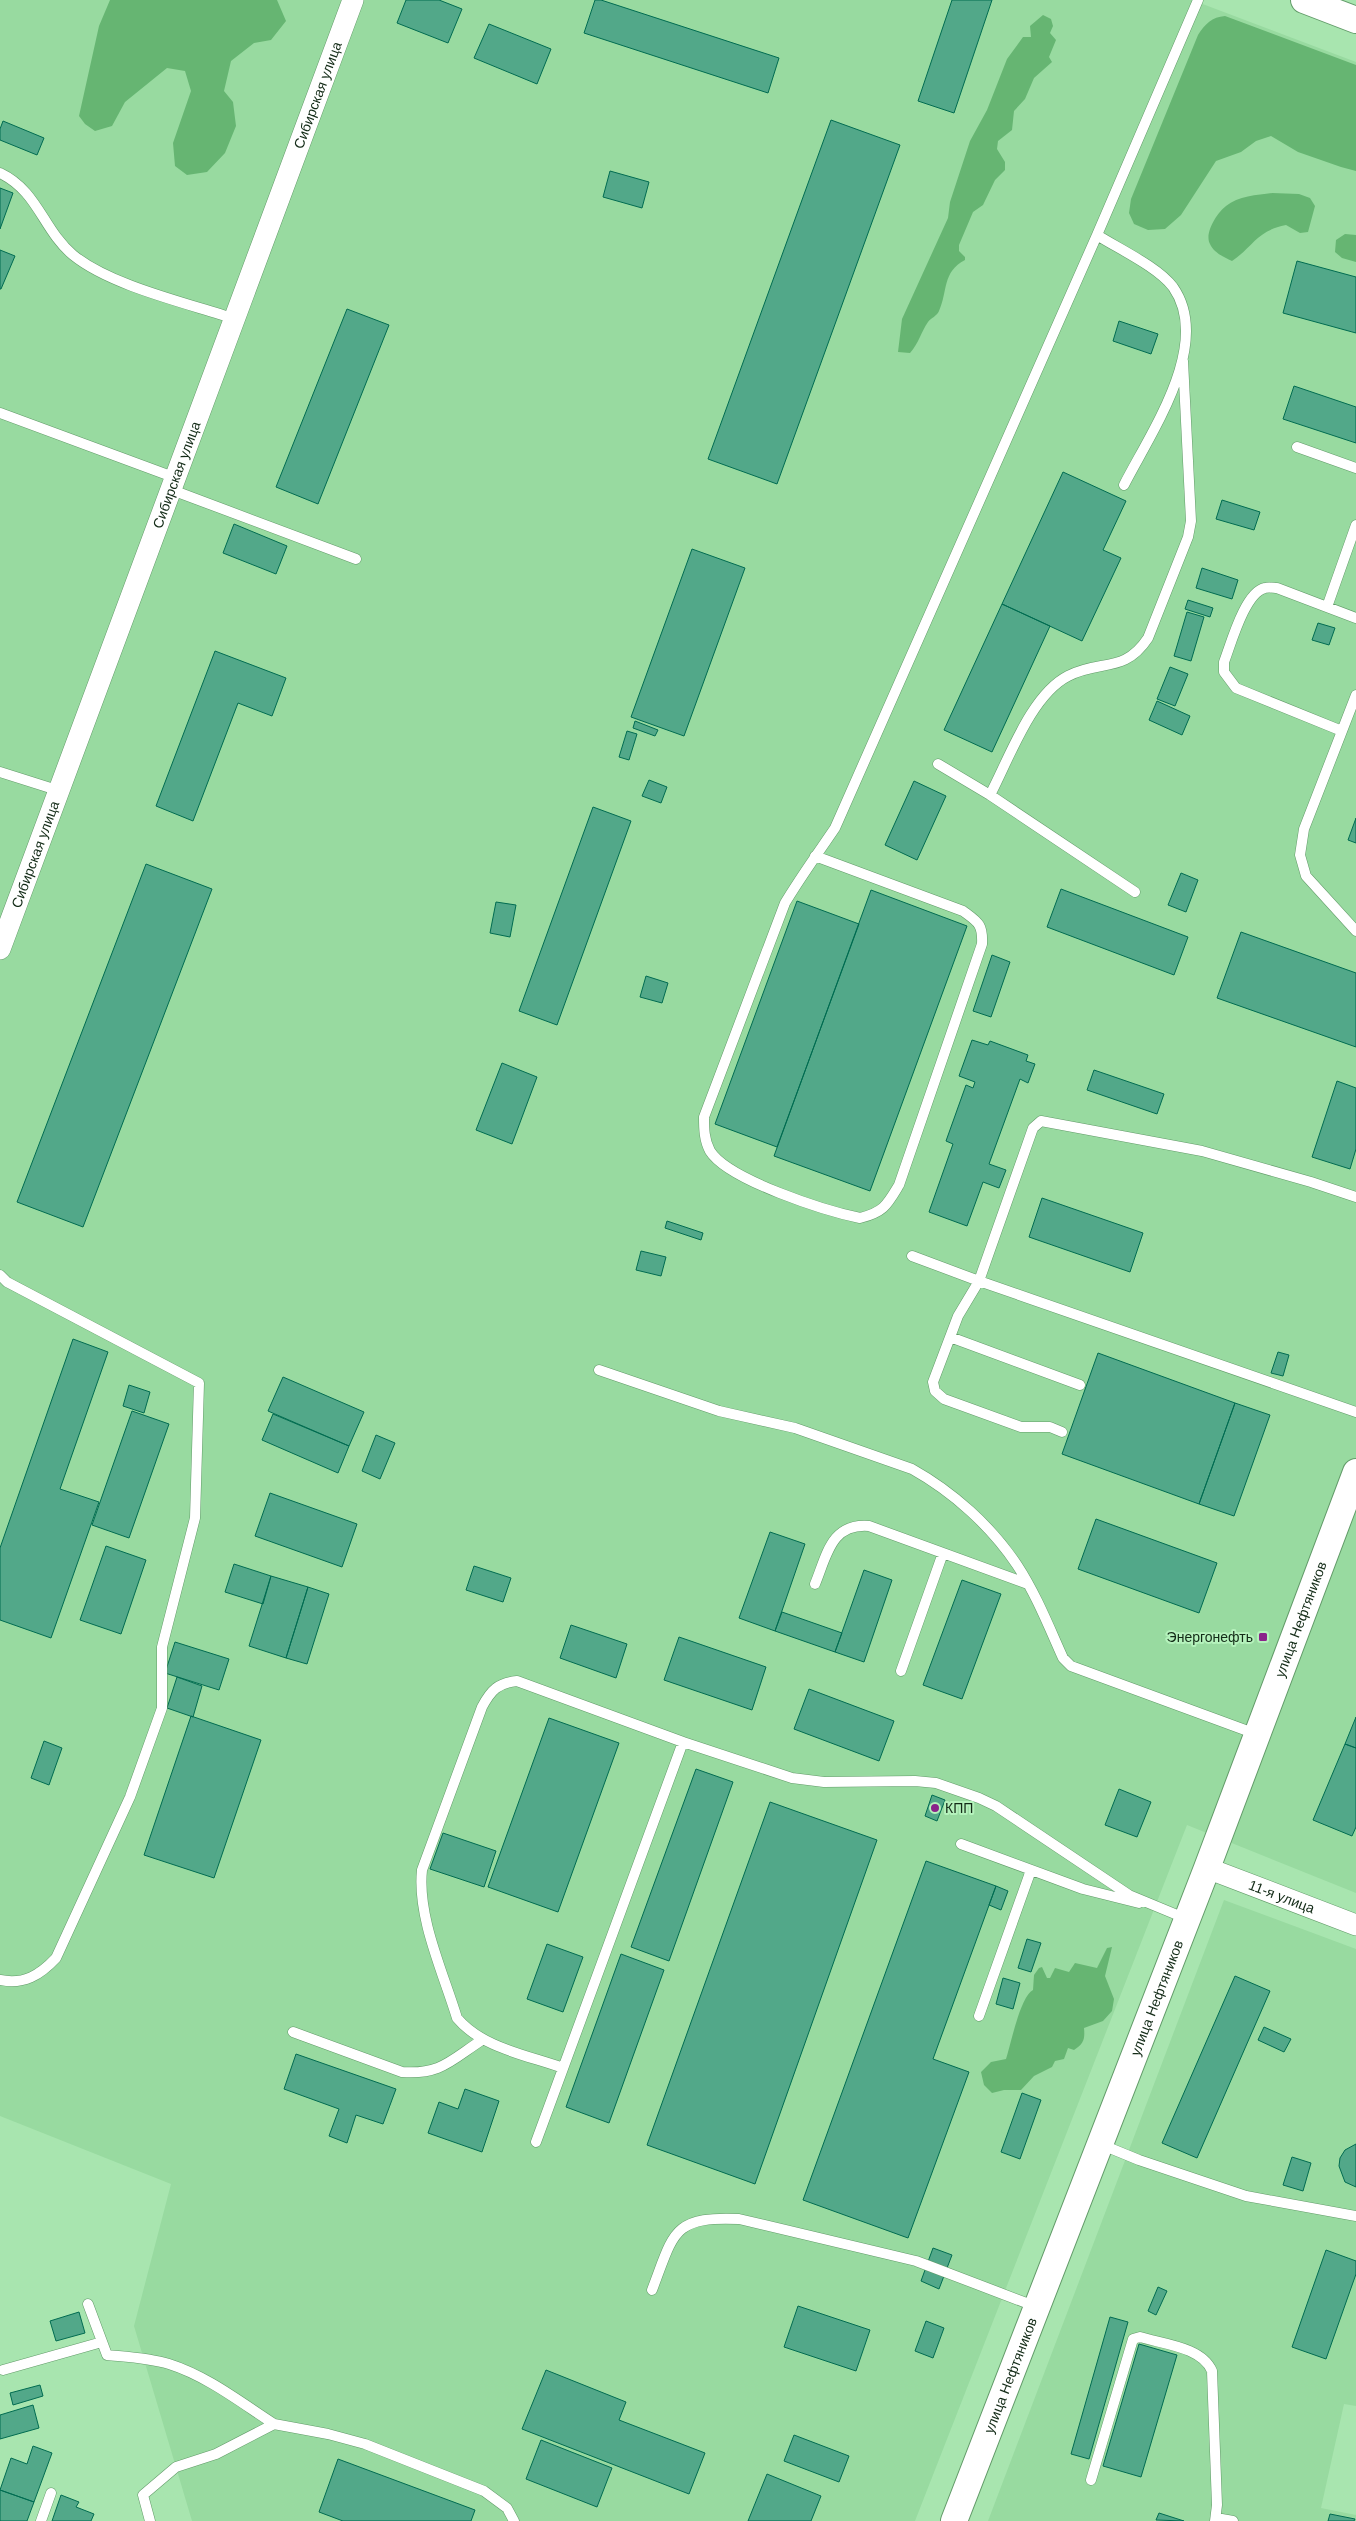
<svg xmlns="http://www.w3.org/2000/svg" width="1356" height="2521" viewBox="0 0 1356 2521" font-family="Helvetica,sans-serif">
	<rect width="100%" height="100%" fill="#a8e5af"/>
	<path fill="#98daa0" d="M 0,0 L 1192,0 L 1356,62 L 1356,1893 L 1187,1825 L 915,2521 L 192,2521 L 134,2326 L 171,2184 L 0,2116 Z
		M 1224,1900 L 1356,1949 L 1356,2406 L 1344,2404 L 1321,2508 L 1356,2515 L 1356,2521 L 988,2521 Z"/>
	<path fill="#66b572" d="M 110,0 L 277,0 L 286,21 L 271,40 L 254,43 L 231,61 L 224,91 L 233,102 L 236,126 L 225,153 L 207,172 L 187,175 L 175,166 L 173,143 L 191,91 L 185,71 L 167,68 L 125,102 L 112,126 L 95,131 L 85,124 L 79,116 L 99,26 Z
		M 1043,15 L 1051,19 L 1053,26 L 1050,33 L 1056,40 L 1049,57 L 1052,62 L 1034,78 L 1025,99 L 1014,111 L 1012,130 L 998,141 L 997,149 L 1005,162 L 1005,170 L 995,180 L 983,205 L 973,212 L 959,245 L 959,251 L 965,257 L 965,260 C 942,272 948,291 939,311 C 937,316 931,318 928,322 C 921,332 919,343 910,353 L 898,352 L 902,319 L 948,218 L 950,202 L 970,141 L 987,110 L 1007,59 L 1023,37 L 1031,37 L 1030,26 Z
		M 1225,16 L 1356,65 L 1356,171 L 1341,167 L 1298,152 L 1271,136 L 1256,141 L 1241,152 L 1216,161 L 1181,215 L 1165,229 L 1148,230 L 1134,224 L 1129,213 L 1131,199 L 1198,35 C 1205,24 1212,17 1225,16 Z
		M 1272,193 L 1299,194 L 1310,198 L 1315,206 L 1308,232 L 1300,233 L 1286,225 C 1256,231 1254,246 1232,261 C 1224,257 1214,253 1210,244 C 1204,233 1217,213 1226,206 C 1238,196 1257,195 1272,193 Z
		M 1345,234 L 1356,235 L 1356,262 L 1342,258 L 1335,252 L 1336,240 Z
		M 1112,1947 L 1105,1976 L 1114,1999 L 1112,2011 L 1103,2021 L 1084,2028 C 1085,2039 1084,2044 1074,2050 L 1068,2048 L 1064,2059 L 1055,2061 L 1052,2067 L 1034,2076 L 1021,2090 L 1004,2090 L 992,2093 L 984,2085 L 981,2072 L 991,2062 L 1006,2059 C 1011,2044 1020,1997 1033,1990 L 1034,1975 L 1039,1968 L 1042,1967 L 1047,1978 L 1050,1978 L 1055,1968 L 1069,1972 L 1075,1963 L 1097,1968 L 1107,1948 Z"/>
	<path fill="#52a889" stroke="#016c51" d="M 406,0 L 439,0 L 462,9 L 448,43 L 397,23 Z
		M 595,0 L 601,0 L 779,58 L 768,93 L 584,33 Z
		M 952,0 L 992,0 L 954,113 L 918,101 Z
		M 489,24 L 551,49 L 537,84 L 474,58 Z
		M 831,120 L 900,145 L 777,484 L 708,459 Z
		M 3,121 L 44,138 L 37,155 L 0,140 L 0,129 Z
		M 610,171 L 649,182 L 642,208 L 603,197 Z
		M 0,188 L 13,193 L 0,229 Z
		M 0,250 L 15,256 L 1,289 L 0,289 Z
		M 1297,261 L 1356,277 L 1356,333 L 1283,313 Z
		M 347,309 L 389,325 L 318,504 L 276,487 Z
		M 1119,321 L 1158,334 L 1151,354 L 1113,341 Z
		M 1294,386 L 1356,407 L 1356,443 L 1283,419 Z
		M 1063,472 L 1126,501 L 1103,550 L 1121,558 L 1082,641 L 1002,604 Z
		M 1222,500 L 1260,512 L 1254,530 L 1216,519 Z
		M 234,524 L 287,546 L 276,574 L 223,553 Z
		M 692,549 L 745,568 L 684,736 L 631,717 Z
		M 1202,568 L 1238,580 L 1232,599 L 1196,588 Z
		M 1188,600 L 1213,608 L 1210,617 L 1185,609 Z
		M 1002,604 L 1050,626 L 992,752 L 944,730 Z
		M 1187,612 L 1204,617 L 1191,661 L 1174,656 Z
		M 1318,623 L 1335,628 L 1329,645 L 1312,640 Z
		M 215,651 L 286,678 L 272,716 L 238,703 L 193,821 L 156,806 Z
		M 1170,667 L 1188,674 L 1175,706 L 1157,699 Z
		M 1157,701 L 1190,716 L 1182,735 L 1149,720 Z
		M 635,721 L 658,730 L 655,736 L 633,728 Z
		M 627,731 L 637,734 L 629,760 L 619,757 Z
		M 649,780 L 667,787 L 661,803 L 642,796 Z
		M 914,781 L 946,796 L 917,860 L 885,845 Z
		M 593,807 L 631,821 L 557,1025 L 519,1011 Z
		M 1356,818 L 1356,843 L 1348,840 Z
		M 146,864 L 212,889 L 83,1227 L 17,1202 Z
		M 1181,873 L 1198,880 L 1186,912 L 1168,905 Z
		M 1061,889 L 1188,937 L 1174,975 L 1047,927 Z
		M 871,890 L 967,926 L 870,1191 L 774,1156 Z
		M 797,901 L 859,924 L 777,1147 L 715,1124 Z
		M 496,902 L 516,905 L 510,937 L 490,933 Z
		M 1241,932 L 1356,973 L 1356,1047 L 1217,998 Z
		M 992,955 L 1010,962 L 991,1017 L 973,1011 Z
		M 646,976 L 668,983 L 662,1003 L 640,997 Z
		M 972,1040 L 988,1045 L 990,1041 L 1028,1055 L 1026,1061 L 1035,1064 L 1028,1083 L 1020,1079 L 989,1164 L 1006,1170 L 999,1188 L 983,1182 L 967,1226 L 929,1212 L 953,1144 L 946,1141 L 966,1085 L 973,1088 L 975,1082 L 959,1076 Z
		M 502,1063 L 537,1077 L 512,1144 L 476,1130 Z
		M 1094,1070 L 1164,1094 L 1157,1114 L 1087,1090 Z
		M 1337,1081 L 1356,1088 L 1356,1149 L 1350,1169 L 1312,1157 Z
		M 1042,1198 L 1143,1233 L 1130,1272 L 1029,1237 Z
		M 667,1221 L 703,1233 L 701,1240 L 665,1228 Z
		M 641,1251 L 666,1257 L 661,1276 L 636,1270 Z
		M 73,1339 L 108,1352 L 60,1489 L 99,1502 L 51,1638 L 0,1620 L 0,1548 Z
		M 1278,1352 L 1289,1355 L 1283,1376 L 1271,1373 Z
		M 1098,1353 L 1235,1403 L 1199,1504 L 1062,1454 Z
		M 283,1377 L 364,1412 L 349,1446 L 268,1411 Z
		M 129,1385 L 150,1392 L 144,1413 L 123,1406 Z
		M 1235,1403 L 1270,1415 L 1234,1516 L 1199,1504 Z
		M 132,1411 L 169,1424 L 129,1538 L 92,1525 Z
		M 273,1414 L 349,1446 L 338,1473 L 262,1440 Z
		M 376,1435 L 395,1443 L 380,1479 L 362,1471 Z
		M 270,1493 L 357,1524 L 342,1567 L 255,1536 Z
		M 1096,1519 L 1217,1563 L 1199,1613 L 1078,1569 Z
		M 770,1532 L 805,1544 L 775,1631 L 739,1618 Z
		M 106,1546 L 146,1560 L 121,1634 L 80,1620 Z
		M 234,1564 L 271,1576 L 263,1604 L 225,1592 Z
		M 474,1566 L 511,1578 L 503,1602 L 466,1590 Z
		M 864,1570 L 892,1580 L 864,1662 L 835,1652 Z
		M 271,1576 L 308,1587 L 286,1658 L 249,1646 Z
		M 962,1580 L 1001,1594 L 962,1699 L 923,1685 Z
		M 308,1587 L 329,1594 L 307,1664 L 286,1658 Z
		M 782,1612 L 842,1633 L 835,1652 L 775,1631 Z
		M 571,1625 L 627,1644 L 616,1678 L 560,1658 Z
		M 679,1637 L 766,1667 L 752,1710 L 664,1680 Z
		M 175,1642 L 229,1659 L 219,1690 L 165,1673 Z
		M 177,1677 L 202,1686 L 193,1717 L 167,1708 Z
		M 809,1689 L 894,1721 L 879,1761 L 794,1729 Z
		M 191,1716 L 261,1740 L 214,1878 L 144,1855 Z
		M 1356,1717 L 1356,1748 L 1345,1744 Z
		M 549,1718 L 619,1743 L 558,1912 L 488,1887 Z
		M 44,1741 L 62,1748 L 49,1785 L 31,1778 Z
		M 1345,1744 L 1356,1748 L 1356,1827 L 1352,1836 L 1313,1820 Z
		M 696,1769 L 733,1782 L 669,1961 L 631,1947 Z
		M 1119,1789 L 1151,1802 L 1137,1837 L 1105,1825 Z
		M 932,1795 L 945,1800 L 937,1821 L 925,1816 Z
		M 770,1802 L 877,1840 L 755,2184 L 647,2145 Z
		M 443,1833 L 496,1851 L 484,1887 L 430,1869 Z
		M 926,1861 L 996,1886 L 933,2059 L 969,2072 L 908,2238 L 803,2200 Z
		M 996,1886 L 1008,1891 L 1001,1910 L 989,1905 Z
		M 1027,1939 L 1041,1943 L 1031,1972 L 1018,1968 Z
		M 547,1944 L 583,1957 L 563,2012 L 527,1999 Z
		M 621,1954 L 664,1970 L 609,2123 L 566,2107 Z
		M 1235,1976 L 1270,1991 L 1197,2158 L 1162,2143 Z
		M 1003,1978 L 1020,1983 L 1013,2009 L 996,2004 Z
		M 1264,2027 L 1291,2039 L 1284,2052 L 1258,2040 Z
		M 296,2054 L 396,2089 L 383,2124 L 356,2115 L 347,2143 L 329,2136 L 339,2109 L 284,2089 Z
		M 465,2089 L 499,2101 L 482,2152 L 428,2133 L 439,2102 L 458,2109 Z
		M 1022,2093 L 1041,2100 L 1020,2159 L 1001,2152 Z
		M 1356,2144 L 1356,2187 L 1345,2182 L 1339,2166 L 1340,2158 L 1345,2150 Z
		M 1292,2157 L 1311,2163 L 1303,2191 L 1283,2185 Z
		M 933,2248 L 952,2255 L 939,2289 L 921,2281 Z
		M 1326,2250 L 1356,2261 L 1356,2274 L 1326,2359 L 1292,2347 Z
		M 1158,2287 L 1167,2291 L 1156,2315 L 1148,2311 Z
		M 798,2306 L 870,2330 L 856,2371 L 784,2347 Z
		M 79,2312 L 85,2333 L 56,2341 L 50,2321 Z
		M 1110,2317 L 1128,2322 L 1089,2459 L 1071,2454 Z
		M 926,2321 L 944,2328 L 933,2358 L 915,2351 Z
		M 1139,2344 L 1177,2355 L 1141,2477 L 1103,2466 Z
		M 546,2370 L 626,2402 L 619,2420 L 705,2453 L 689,2494 L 522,2429 Z
		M 40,2385 L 43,2396 L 13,2405 L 10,2393 Z
		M 33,2405 L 39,2428 L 0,2439 L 0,2415 Z
		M 794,2435 L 849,2456 L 839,2482 L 784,2461 Z
		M 541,2440 L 612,2468 L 597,2507 L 526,2479 Z
		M 33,2446 L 52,2453 L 34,2502 L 0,2490 L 11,2458 L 27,2464 Z
		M 338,2459 L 475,2510 L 471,2521 L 343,2521 L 319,2512 Z
		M 767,2474 L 821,2496 L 811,2521 L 748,2521 Z
		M 0,2490 L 34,2502 L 27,2521 L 0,2521 Z
		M 61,2495 L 79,2502 L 76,2507 L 94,2514 L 91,2521 L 52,2521 Z
		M 1159,2513 L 1184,2521 L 1156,2520 Z
		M 1330,2514 L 1355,2519 L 1354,2521 L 1328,2521 Z"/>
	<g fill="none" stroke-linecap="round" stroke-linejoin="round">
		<defs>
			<path id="service" d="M 0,173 C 38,191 43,230 73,255 C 111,286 187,303 235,319
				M 1097,235 C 1119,249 1158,267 1173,287 C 1213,344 1151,432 1124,485
				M 0,413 L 176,478
				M 1297,447 L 1356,468
				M 172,490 L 356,559
				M 1327,607 L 1356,525
				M 1356,695 L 1304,829 L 1300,855 L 1306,876 L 1356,931
				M 1342,731 L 1236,688 L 1224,672 L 1224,662 C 1231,644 1245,592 1265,588 C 1269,587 1274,588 1277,588 L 1356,618
				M 938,764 L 990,795
				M 0,772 L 60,791
				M 815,856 L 963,911 C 978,922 983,924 982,944 L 899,1185 C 887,1205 884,1212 860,1218 C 826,1211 728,1180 710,1151 C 704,1140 704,1128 704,1117 L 785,903 C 800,878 818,853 835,828 L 1097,235 L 1198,0
				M 1135,892 L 990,795 C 1009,759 1031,695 1068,676 C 1101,659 1124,674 1148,638 L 1188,537 L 1191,521 L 1183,361
				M 1356,1197 L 1311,1182 L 1202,1151 L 1041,1121 L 1033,1128 L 979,1281 L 1356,1412
				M 912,1256 L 979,1281 L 958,1316 L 933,1382 L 935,1391 L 944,1399 L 1021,1427 L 1050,1427 L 1062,1432
				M 0,1275 L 7,1282 L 199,1383 L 195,1518 L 162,1647 L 162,1708 L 130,1797 L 56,1958 C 40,1975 24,1985 0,1980
				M 950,1337 L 1080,1385
				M 599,1370 L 719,1411 L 795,1428 L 912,1469 C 953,1492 991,1526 1017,1565 C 1036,1594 1049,1627 1063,1658 L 1071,1666 L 1256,1734
				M 815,1584 C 827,1555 831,1523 869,1526 L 1028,1584
				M 901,1671 L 943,1553
				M 961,1844 L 1083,1889 L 1139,1903
				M 979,2016 L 1031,1870
				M 293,2032 L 402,2072 C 441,2075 451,2060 482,2040
				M 563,2068 C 527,2055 482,2048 457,2018 C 443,1972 417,1917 422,1870 L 482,1707 C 491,1690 498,1683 517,1681 L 683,1742 L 792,1778 L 824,1782 L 915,1781 L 936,1783 L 979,1798 L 996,1806 L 1129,1895 L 1187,1919
				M 536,2142 L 683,1742
				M 1100,2144 L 1139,2160 L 1246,2196 L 1356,2216
				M 652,2290 C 674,2233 672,2216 739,2219 L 916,2261 L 1037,2307
				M 88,2304 L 107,2355 C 127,2357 149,2358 169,2364 C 207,2376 240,2402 274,2424
				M 3,2370 L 102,2342
				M 1091,2480 L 1133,2339 L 1140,2337 C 1163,2344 1202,2347 1212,2371 L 1217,2505 L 1215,2521
				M 1216,2518 L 1233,2521
				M 41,2521 L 51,2493
				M 150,2521 L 143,2495 L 176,2467 L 216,2454 L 274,2424 L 328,2434 L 365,2444 L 484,2491 L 507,2508 L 514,2521"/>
			<g id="minor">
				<path id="s1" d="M 0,949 L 353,0"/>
				<path id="s2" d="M 1207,1868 L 1356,1925"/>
			</g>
			<g id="tertiary">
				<path d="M 1304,0 L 1356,20"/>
				<path id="s3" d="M 954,2521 L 1207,1868 L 1356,1472"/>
			</g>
		</defs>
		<use href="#service" stroke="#629b69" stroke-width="11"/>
		<use href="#minor" stroke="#629b69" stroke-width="22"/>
		<use href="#tertiary" stroke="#629b69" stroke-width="28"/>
		<use href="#service" stroke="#fff" stroke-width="10"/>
		<use href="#minor" stroke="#fff" stroke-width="21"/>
		<use href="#tertiary" stroke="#fff" stroke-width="26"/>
	</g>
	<g fill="#8a238a" stroke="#b5f2bc" stroke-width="2">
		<rect x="1258" y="1632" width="10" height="10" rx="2.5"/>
		<circle cx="935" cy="1808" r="5"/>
	</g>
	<g text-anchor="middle" stroke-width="4" stroke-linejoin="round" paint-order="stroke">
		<g font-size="14" fill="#132b17" stroke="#b5f2bc">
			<text dy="5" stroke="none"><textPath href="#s1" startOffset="911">Сибирская улица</textPath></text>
			<text dy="5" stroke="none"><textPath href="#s1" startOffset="506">Сибирская улица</textPath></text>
			<text dy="5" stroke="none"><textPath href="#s1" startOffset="101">Сибирская улица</textPath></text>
			<text dy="5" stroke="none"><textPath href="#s3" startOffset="966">улица Нефтяников</textPath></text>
			<text dy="5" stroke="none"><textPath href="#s2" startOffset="80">11-я улица</textPath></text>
			<text dy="5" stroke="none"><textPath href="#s3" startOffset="561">улица Нефтяников</textPath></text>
			<text dy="5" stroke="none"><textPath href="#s3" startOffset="156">улица Нефтяников</textPath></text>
		</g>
		<g font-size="14" fill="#132b17" stroke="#b5f2bc" text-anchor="end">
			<text x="1253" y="1642">Энергонефть</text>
			<text x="945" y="1813" text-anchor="start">КПП</text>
		</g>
	</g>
</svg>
